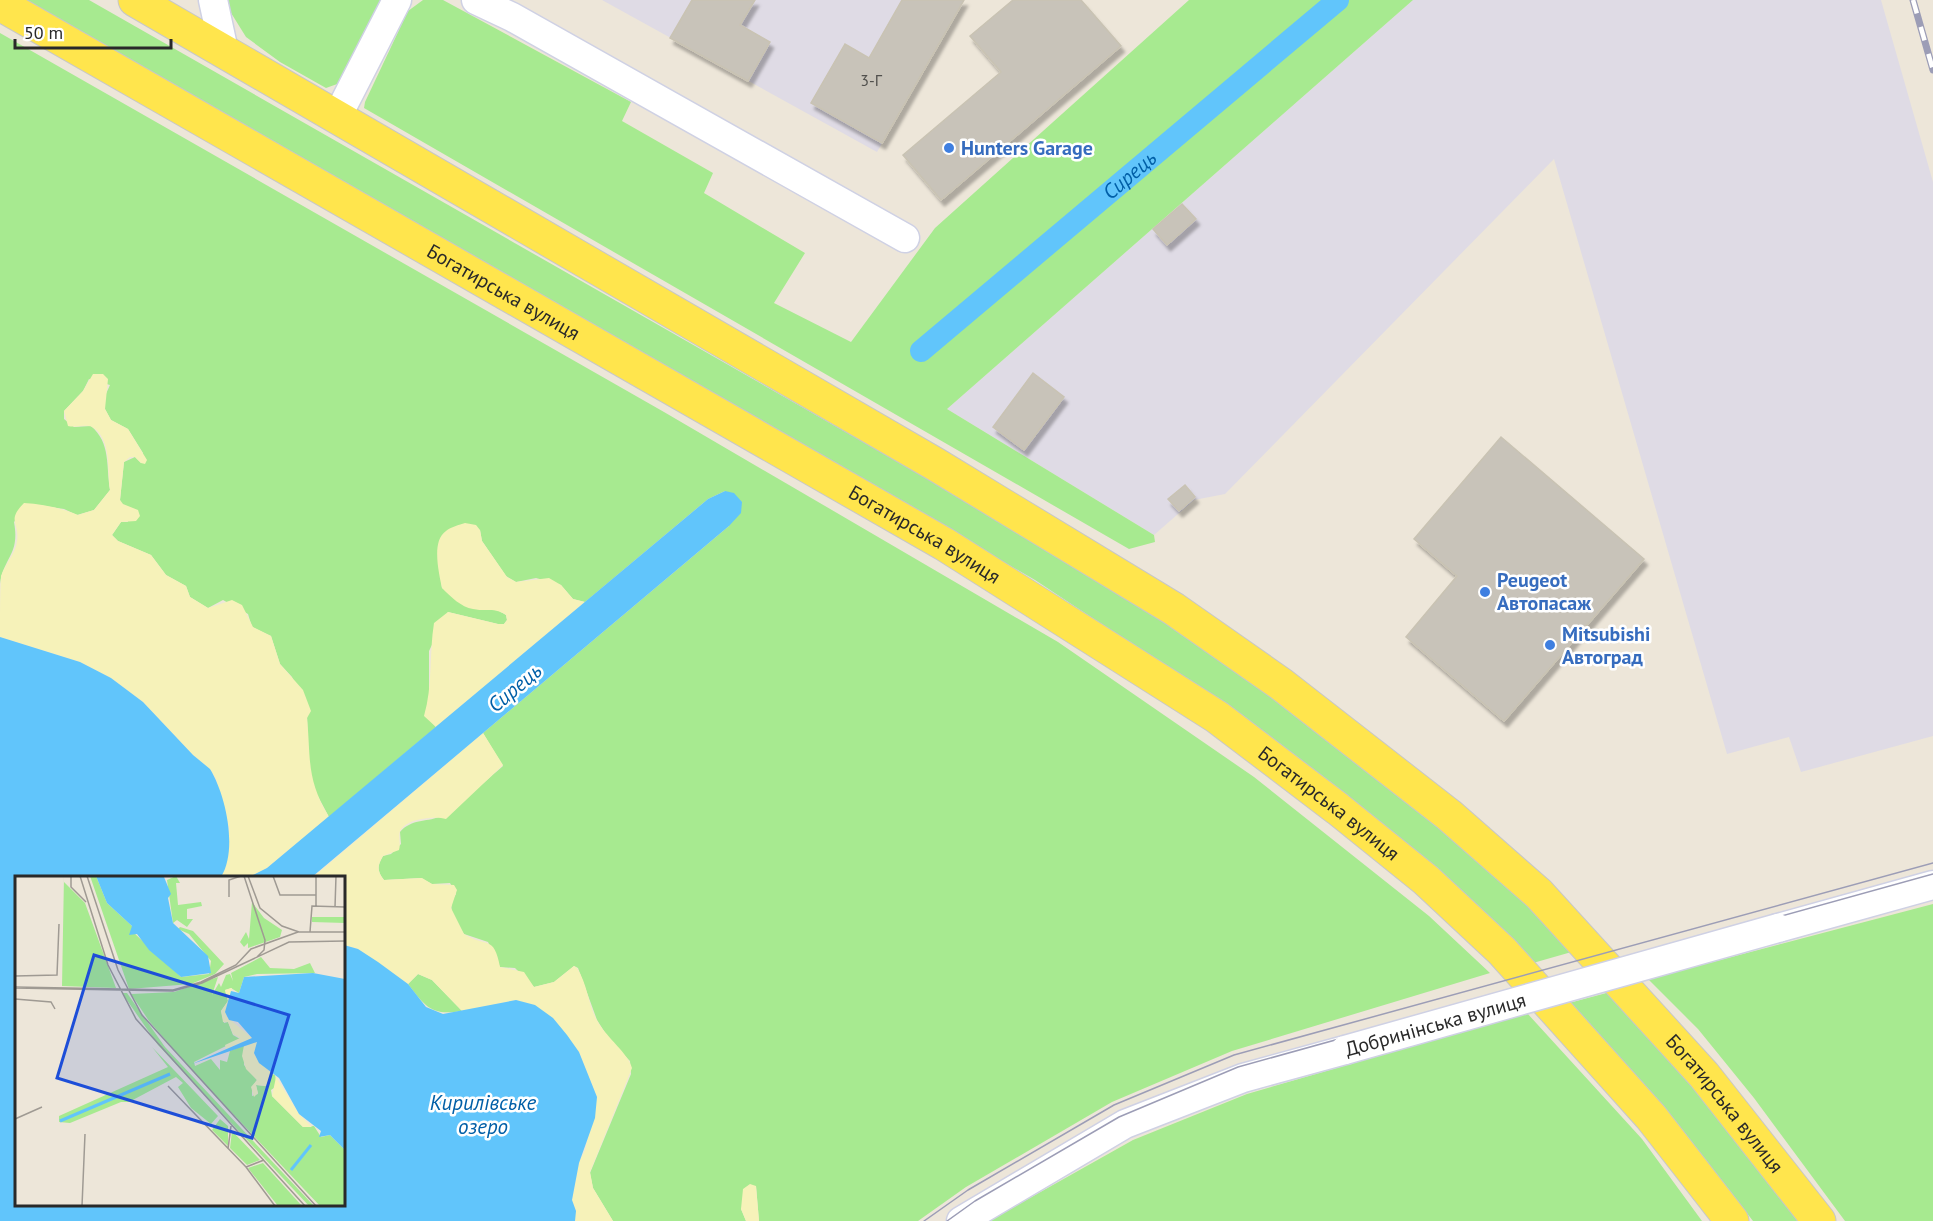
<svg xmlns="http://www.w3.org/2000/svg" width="1933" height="1221" viewBox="0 0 1933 1221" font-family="'PT Sans',sans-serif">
	<defs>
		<filter id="shadow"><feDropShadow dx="3.5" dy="6" stdDeviation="1.5" flood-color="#0004"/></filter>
	</defs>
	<rect width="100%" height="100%" fill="#ede6d9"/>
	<path fill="#dfdbe5" d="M 602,0 L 964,0 L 877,152 Z
		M 1413,0 L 1881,0 L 1933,182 L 1933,736 L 1801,772 L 1789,737 L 1727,754 L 1554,159 L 1225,494 L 1194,500 L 1154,535 L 947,409 Z"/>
	<path fill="#a7ea90" d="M 26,0 L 89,0 L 1105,580 L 1373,769 L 1527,903 L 1575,951 L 1533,963 L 1224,705 L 1035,580 Z
		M 223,0 L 383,0 L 340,83 L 326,88 L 280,62 L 246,37 Z
		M 423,0 L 443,0 L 631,102 L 622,121 L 713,173 L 704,193 L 805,253 L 774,303 L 851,342 L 935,228 L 1189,0 L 1413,0 L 947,409 L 1154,535 L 1155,542 L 1129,549 L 364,108 L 365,102 L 408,11 Z
		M 0,33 L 664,412 L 1058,642 L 1254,777 L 1429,916 L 1490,973 L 1232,1051 L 1112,1102 L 966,1187 L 918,1221 L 759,1221 L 756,1186 L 741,1209 L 746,1221 L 613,1221 L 593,1188 L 590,1173 L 631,1074 L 630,1061 L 611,1042 L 597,1020 L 578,968 L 574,966 L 554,982 L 534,987 L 515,968 L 500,967 L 488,942 L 464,934 C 456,921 445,908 456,894 L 450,883 L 432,884 L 421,878 L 384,880 C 377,871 377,866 383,856 L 391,854 L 401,844 L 400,832 C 411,819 426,822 439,817 C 451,813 491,776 503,766 L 483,733 L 729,526 L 725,491 L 708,499 L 585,602 L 573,599 L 561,585 L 536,578 L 516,582 L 506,576 L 482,541 L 480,530 L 438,559 L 442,588 L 486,610 L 494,608 L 506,615 L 507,620 L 504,624 L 498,624 L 448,612 L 429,651 L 429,702 L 425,715 L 436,727 L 329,817 L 313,787 L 309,774 L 307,715 L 292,677 L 280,664 L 271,636 L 252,627 L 248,614 L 223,600 L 208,608 L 190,597 L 186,586 L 166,575 L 151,555 L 118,541 L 112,535 L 121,522 L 128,522 L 120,500 L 124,462 L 135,457 L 141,463 L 143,453 L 128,429 L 111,420 L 105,409 L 105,396 L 110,385 L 89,379 L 83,391 L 64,411 L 64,419 L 74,427 L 91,426 C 111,443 106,466 110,490 L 94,510 L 77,515 L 64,509 L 31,504 L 14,522 C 20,555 4,556 0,584 Z
		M 1933,904 L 1933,1221 L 1845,1221 L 1754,1098 L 1698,1029 L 1648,979 Z
		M 418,974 L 432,980 L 462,1011 C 431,1016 426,1007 408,984 Z
		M 1614,991 L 1808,1221 L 1753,1221 L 1674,1119 L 1569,1003 Z
		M 1527,1013 L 1642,1139 L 1702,1221 L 989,1221 L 1133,1140 L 1247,1094 Z"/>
	<path fill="#f6f2b9" d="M 93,374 L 103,374 L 108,379 L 105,409 L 111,420 L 128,429 L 147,460 L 145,464 L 141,463 L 135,457 L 130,457 L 124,462 L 120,500 L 123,504 L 138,510 L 140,516 L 136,521 L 121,522 L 112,535 L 118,541 L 151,555 L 166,575 L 186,586 L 190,597 L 208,608 L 232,600 L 242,605 L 253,627 L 271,636 L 280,664 L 303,690 L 311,711 L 307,718 C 311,759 306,779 329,817 L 267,868 L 249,877 L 221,877 L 229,828 L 216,779 L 210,769 L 193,755 L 143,702 L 111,678 L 80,662 L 0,637 C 0,618 0,594 1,576 C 5,564 16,553 17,541 C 20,523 6,521 24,503 C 41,504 62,508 78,515 L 94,510 L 110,490 C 107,471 112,438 92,427 C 85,424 76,428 68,426 L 64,411 L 83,391 Z
		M 465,523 L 476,525 L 480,530 L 482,541 L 507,577 L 516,582 L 549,578 L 561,585 L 573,599 L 585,602 L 436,727 L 424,716 C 433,686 429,653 434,623 L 448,612 L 498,624 L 504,624 L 507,620 L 506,615 C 493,607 487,612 473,609 C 461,607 451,597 442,588 C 439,573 431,541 446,531 C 451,527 459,525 465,523 Z
		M 483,733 L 503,765 L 446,819 C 435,816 407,818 400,831 C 398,837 401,844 399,850 L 383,856 C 377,866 377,871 384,880 L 422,878 L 432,884 L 454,885 L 457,890 L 451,908 L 464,934 C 486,948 494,934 500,967 L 524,972 L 534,987 L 554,982 L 574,966 L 577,968 C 588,985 588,1006 598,1022 C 607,1038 628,1053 632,1068 L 590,1172 L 593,1188 L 613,1221 L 575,1221 L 573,1217 L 576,1211 L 572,1200 L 579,1162 L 585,1150 L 597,1097 L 579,1052 L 553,1018 L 516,1000 L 462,1011 L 432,980 L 418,974 L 408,984 L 358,949 L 344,945 L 344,878 L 312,878 Z
		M 750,1184 L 756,1186 L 759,1221 L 746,1221 L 741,1209 L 743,1189 Z"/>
	<path fill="#61c5fb" d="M 725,491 L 734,493 L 742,502 L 741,513 L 729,526 L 312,877 L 249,877 L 267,868 L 708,499 Z
		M 0,637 L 80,662 L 111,678 L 143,702 L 193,755 L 210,769 C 226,795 238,850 221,877 L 16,878 L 16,1204 L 344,1204 L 344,945 L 358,949 L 378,962 L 408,984 L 426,1007 L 443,1014 L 516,1000 L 535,1005 L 553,1018 L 567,1035 L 579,1052 L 597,1097 L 595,1118 L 579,1163 L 572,1200 L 576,1211 L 575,1221 L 0,1221 Z"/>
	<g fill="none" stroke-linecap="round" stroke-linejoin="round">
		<path stroke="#61c5fb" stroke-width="22" id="s1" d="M 921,351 L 1338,0"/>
	</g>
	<path fill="#c8c3b9" stroke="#c9c3b3" stroke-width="1.5" filter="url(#shadow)" d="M 692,0 L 755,0 L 740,25 L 770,42 L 748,81 L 670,38 Z
		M 902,0 L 964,0 L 882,143 L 811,103 L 845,44 L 869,58 Z
		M 1013,0 L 1081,0 L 1121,46 L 941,200 L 903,155 L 1001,72 L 970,36 Z
		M 1182,204 L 1196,219 L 1167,245 L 1153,229 Z
		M 1033,373 L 1064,397 L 1024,450 L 993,427 Z
		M 1501,437 L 1644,559 L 1504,721 L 1406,637 L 1457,576 L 1414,539 Z
		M 1185,485 L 1195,497 L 1179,511 L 1168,499 Z"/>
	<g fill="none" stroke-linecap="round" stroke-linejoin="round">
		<defs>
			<path id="minor" d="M 213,0 L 224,51
				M 476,0 L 512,17 L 905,238
				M 337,117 L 397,0
				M 1778,928 L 1933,885
				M 961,1221 L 1125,1124 L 1243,1078 L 1345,1050"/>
			<g id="major">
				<path id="s2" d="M 135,0 L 935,464 L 1174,609 L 1281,684 L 1449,815 L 1539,894 L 1704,1075 L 1819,1221"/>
				<path id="s3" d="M 0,4 L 944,544 L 1217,717 L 1338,809 L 1426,880 L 1502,951 L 1651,1117 L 1732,1221"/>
			</g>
		</defs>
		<use href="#minor" stroke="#cfd1e4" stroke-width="31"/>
		<use href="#major" stroke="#c7c7c7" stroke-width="35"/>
		<use href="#minor" stroke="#fff" stroke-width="28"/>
		<use href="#major" stroke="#ffe54d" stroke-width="33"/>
		<path stroke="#9c9db6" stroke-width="1.5" d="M 924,1221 L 968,1190 L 1114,1105 L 1234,1055 L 1933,863
			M 947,1221 L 975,1201 L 1119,1117 L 1238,1067 L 1933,874"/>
		<defs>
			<path id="rail" d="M 1913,0 L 1933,70"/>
		</defs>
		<use href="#rail" stroke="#9c9db6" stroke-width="7"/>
		<use href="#rail" stroke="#fff" stroke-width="4.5" stroke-dasharray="14" stroke-linecap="butt"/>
		<defs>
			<g id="minor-bridge">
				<path id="s4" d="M 1345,1050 L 1778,928"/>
			</g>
		</defs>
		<use href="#minor-bridge" stroke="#cfd1e4" stroke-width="31" stroke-linecap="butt"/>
		<use href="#minor-bridge" stroke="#fff" stroke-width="28"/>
	</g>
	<g fill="#3f7fe0" stroke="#fff" stroke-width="2">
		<circle cx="949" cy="148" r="6"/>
		<circle cx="1485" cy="592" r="6"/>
		<circle cx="1550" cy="645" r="6"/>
	</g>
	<g text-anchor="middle" stroke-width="5" stroke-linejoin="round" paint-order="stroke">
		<g font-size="16" fill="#51504d">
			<text x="871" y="86">3-Г</text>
		</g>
		<g font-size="20" font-weight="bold" fill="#366cbe" stroke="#fff" text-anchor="start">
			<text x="961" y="155">Hunters Garage</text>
			<text x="1497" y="587">Peugeot<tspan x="1497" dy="23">Автопасаж</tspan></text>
			<text x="1562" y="641">Mitsubishi<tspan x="1562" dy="23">Автоград</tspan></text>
		</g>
		<g font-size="20" fill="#292929" stroke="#fff">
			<text dy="7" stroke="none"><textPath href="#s3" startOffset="580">Богатирська вулиця</textPath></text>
			<text dy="7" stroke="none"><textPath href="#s3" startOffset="1066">Богатирська вулиця</textPath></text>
			<text dy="7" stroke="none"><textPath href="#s3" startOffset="1552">Богатирська вулиця</textPath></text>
			<text dy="7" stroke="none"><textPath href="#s4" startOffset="94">Добринінська вулиця</textPath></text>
			<text dy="7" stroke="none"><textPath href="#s2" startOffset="1948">Богатирська вулиця</textPath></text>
		</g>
		<g font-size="21" font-style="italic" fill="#005fa7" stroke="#fff">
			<text dy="7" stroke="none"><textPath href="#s1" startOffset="273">Сирець</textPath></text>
			<text transform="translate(515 688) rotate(-40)" y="7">Сирець</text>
			<text x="483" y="1110">Кирилівське<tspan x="483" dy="24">озеро</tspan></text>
		</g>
	</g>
	<g transform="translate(15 876)">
		<rect width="330" height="330" fill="#ede6d9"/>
		<path d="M 49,0 L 49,6 L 70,27 L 101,112 L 47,110 ZM 75,0 L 81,0 L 92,27 L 117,50 L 118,56 L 166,101 L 194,98 L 196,85 L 174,58 L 163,53 L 165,51 L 178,55 L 209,88 L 200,98 L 176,108 L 114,113 ZM 161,0 L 165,7 L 161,7 L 163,29 L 186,26 L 187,30 L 172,33 L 172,43 L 178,43 L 172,51 L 162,44 L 158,47 L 152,4 ZM 237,26 L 249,42 L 267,54 L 265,61 L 233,72 L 233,67 L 229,71 L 225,66 L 231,56 L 234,63 ZM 297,41 L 330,41 L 330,47 L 297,46 ZM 246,81 L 255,92 L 279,93 L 295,87 L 300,97 L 242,98 L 229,101 L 224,117 L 216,112 L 210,114 L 213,125 L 206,135 L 209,147 L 213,146 L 218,159 L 225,163 L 179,186 L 180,190 L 196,183 L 205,194 L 205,184 L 212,186 L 215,175 L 229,169 L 229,189 L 242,204 L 237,211 L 237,220 L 243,218 L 241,209 L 250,210 L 257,198 L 260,199 L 262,210 L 256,214 L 257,220 L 288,251 L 299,250 L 306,261 L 315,259 L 330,274 L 330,330 L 305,330 L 182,200 L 134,145 L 116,118 L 159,116 L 203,101 L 197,119 L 204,107 L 206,111 L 211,99 L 215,98 L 218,105 L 216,97 ZM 107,117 L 112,117 L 150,171 L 299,330 L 294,330 L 143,169 ZM 137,171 L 203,240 L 196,248 L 176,232 L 163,211 L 168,207 L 161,201 L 114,226 L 106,226 L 55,247 L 44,246 L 44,240 L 153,191 ZM 205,243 L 213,250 L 213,270 L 197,254 ZM 217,255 L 245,284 L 232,289 L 215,272 ZM 248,287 L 287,330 L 263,330 L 233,292 Z" fill="#a7ea90"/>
		<path d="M 217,112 L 211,140 L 237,162 L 211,173 L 210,169 L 225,162 L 218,158 L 213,146 L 208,146 L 206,135 L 213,125 L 210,114 ZM 242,166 L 239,178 L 257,198 L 251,210 L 241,209 L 243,217 L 239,221 L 236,211 L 242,204 L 231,193 L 227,180 L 229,169 ZM 261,201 L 284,238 L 297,251 L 288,251 L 257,220 Z" fill="#f6f2b9"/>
		<path d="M 81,0 L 149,1 L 156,18 L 153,22 L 158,47 L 193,80 L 196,97 L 166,101 L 134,74 L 122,58 L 114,59 L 117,50 L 92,27 ZM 298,97 L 330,103 L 330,274 L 315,259 L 304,261 L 306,255 L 284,238 L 264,202 L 244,187 L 239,177 L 242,166 L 177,188 L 237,162 L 223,146 L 214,144 L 210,136 L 216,115 L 224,117 L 229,101 Z" fill="#61c5fb"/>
		<path fill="none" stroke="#61c5fb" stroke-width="3" d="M 45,245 L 155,198M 276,294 L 296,269"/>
		<path fill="none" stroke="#9f9a93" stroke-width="1.5" d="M 56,0 L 56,11 L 71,26M 65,0 L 93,89 L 121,143 L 290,330M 72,0 L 103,94 L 127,139 L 301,330M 229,0 L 250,64 L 249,74 L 242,81M 233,0 L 245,32 L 267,50 L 284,56 L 330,56M 258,0 L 265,19 L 301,19M 214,21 L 214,4 L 226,0M 301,30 L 301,0M 320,31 L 321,0M 295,56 L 297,30 L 330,31M 0,100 L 42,99 L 44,48M 0,111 L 158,114 L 186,106 L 221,89 L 236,73 L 283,56M 0,112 L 158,115 L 187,107 L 274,66 L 330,65M 0,123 L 36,126 L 40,133M 153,210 L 231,291 L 260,330M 0,243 L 27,231M 213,273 L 216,250M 231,291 L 249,284M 67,330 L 70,258"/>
		<path fill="#1d4ed8" fill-opacity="0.15" stroke="#1d4ed8" stroke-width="3" d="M 79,79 L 274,139 L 237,262 L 42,202 Z"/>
		<rect width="330" height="330" fill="none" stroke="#292929" stroke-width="3"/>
	</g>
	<path d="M15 39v9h156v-9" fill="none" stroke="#292929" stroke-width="3"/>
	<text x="24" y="39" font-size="18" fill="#292929" stroke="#ffffff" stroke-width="4.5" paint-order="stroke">50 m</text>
</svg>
